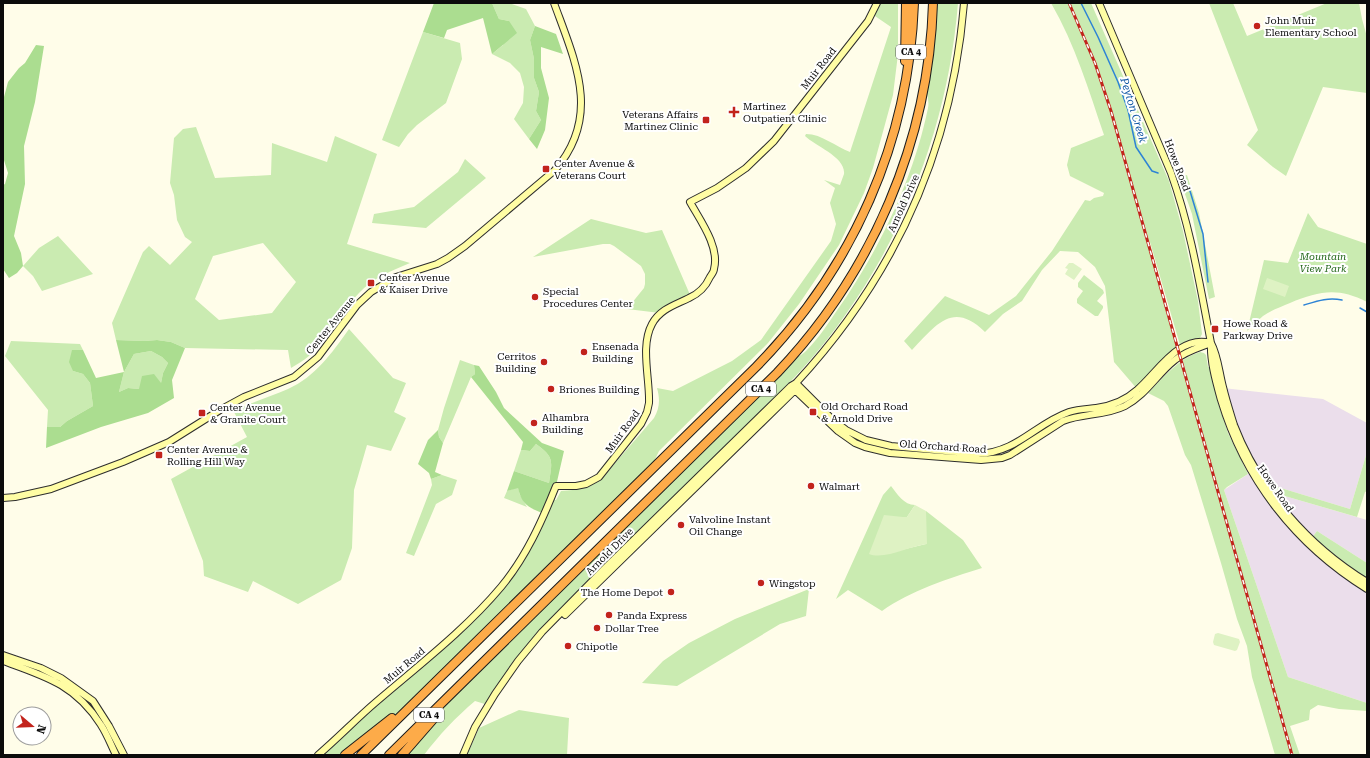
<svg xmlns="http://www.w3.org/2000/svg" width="1370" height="758" viewBox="0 0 1370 758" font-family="'Roboto Serif',serif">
	<rect width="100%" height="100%" fill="#fffde9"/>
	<path fill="#ebdeeb" d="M 1223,388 L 1323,399 L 1367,423 L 1367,452 L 1350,509 L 1264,483 L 1249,457 Z
		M 1251,472 L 1273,505 L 1367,589 L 1367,703 L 1288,677 L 1224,490 Z
		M 1271,492 L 1367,520 L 1367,563 L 1317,531 L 1311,539 Z"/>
	<path fill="#caebb1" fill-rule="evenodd" d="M 492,3 L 509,3 L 526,9 L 535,26 L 530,40 L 534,59 L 534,78 L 539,92 L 536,111 L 541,120 L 529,139 L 514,119 L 523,103 L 524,87 L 520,73 L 510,63 L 492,54 L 503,45 L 509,21 L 499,19 Z
		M 877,3 L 898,3 L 898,54 L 893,95 L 887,117 L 873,168 L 864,193 L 839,245 L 799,304 L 768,343 L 659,451 L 649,472 L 424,693 L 345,755 L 318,755 L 486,604 L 516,567 L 550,500 L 556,500 L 561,491 C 578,490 589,488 603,477 L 654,418 C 660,408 660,399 657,388 L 673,391 L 732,361 L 761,340 L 831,241 L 836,224 L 830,203 L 835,188 L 824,180 L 840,185 C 841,182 843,177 844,174 C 846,157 815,146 805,136 L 806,134 C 822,134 836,147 850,152 L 891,27 L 872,14 Z
		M 937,3 L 958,3 C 949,115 911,222 846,314 C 804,375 747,425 695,476 C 643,527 589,576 543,632 C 523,655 506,681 488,705 L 475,701 C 456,717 439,735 424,755 L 402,755 L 470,675 L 785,365 C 792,360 801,356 807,350 C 819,338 829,322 838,309 C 879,251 914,177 928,108 C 930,99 925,90 925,81 C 926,57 932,27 937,3 Z
		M 1051,3 L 1091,3 L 1169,181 L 1183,231 L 1198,301 L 1202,334 L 1200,338 L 1180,345 L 1150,242 L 1149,241 L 1178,350 L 1138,390 L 1114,362 L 1105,286 L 1095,267 L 1078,252 L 1060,251 L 1042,270 L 1022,301 L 1003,314 L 985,332 C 953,301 937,324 912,350 L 904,341 L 945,296 L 989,315 L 1016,296 L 1052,251 L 1085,200 L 1090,201 L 1094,198 L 1103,196 L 1104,193 L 1070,176 L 1067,165 L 1071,148 L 1104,135 C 1089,91 1075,44 1051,3 Z
		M 1209,3 L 1233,3 L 1247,36 L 1327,3 L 1359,3 L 1362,19 L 1367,37 L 1367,93 L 1323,87 L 1286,176 L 1273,167 L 1247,145 L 1258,130 Z
		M 423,32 L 460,43 L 462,59 L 446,103 L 417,125 L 408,134 L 399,147 L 382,140 Z
		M 196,127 L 215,178 L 271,175 L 272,143 L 327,162 L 335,136 L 377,154 L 347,244 L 410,263 C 391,271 373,278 359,293 C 340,312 328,337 309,356 C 303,361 297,364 291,368 L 288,350 L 185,348 L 171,342 L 157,340 L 145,341 L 116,340 L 112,323 L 143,252 L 149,246 L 170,265 L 192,242 L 185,237 L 177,220 L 174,195 L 170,183 L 174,138 L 183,129 ZM 263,243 L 296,282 L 272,313 L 219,320 L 195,299 L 213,256 Z
		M 465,159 L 486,178 L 426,228 L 372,223 L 374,214 L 414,207 L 458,172 Z
		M 1187,175 L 1199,213 L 1215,297 L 1209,299 L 1192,214 L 1179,177 Z
		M 1308,213 L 1318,227 L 1367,244 L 1367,302 C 1338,287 1319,291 1290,303 C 1281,307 1271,310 1263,316 C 1257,321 1253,326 1247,331 L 1264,260 L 1288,263 Z
		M 591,219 L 646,233 L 662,230 L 691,297 L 660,313 L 627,309 L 644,288 L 645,284 L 645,274 L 641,266 L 614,246 L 610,244 L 603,244 L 533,257 Z
		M 58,236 L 93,274 L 42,291 L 33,276 L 23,266 L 39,248 Z
		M 1084,275 L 1103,290 L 1104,293 L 1097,301 L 1103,306 L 1103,308 L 1098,316 L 1095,316 L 1077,303 L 1077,299 L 1083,291 L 1078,287 L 1078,283 Z
		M 349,329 L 393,378 L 406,383 L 394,412 L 406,418 L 391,451 L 367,445 L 354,490 L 352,548 L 341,580 L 298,604 L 253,581 L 248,592 L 204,576 L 203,561 L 171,479 L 247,437 L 234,412 C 251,402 270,397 288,389 C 315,377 332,353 349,329 Z
		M 11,341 L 80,344 L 83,350 L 72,350 L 73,371 L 83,374 L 90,383 L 93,406 L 67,421 L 60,427 L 47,427 L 48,410 L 5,356 Z
		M 151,351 L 162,357 L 168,363 L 163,373 L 161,383 L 139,389 L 128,388 L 119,392 L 124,372 L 134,354 Z
		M 1200,352 L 1204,353 L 1206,355 L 1208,367 L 1210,367 L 1218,403 L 1228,433 L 1248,474 L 1227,487 L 1224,490 L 1288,677 L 1367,703 L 1367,711 L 1339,709 L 1318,705 L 1310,710 L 1309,720 L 1290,726 L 1300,755 L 1275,755 L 1252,677 L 1247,646 L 1237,619 L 1221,563 L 1191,465 L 1185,455 L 1168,406 L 1164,401 L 1148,393 C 1164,377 1178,359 1200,352 Z
		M 460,360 L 474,365 L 475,374 L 471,377 L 443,443 L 439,437 L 438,430 L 444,408 Z
		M 536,444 C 555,457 552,462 549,483 L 514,471 L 521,450 L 530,451 Z
		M 1367,452 L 1367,491 L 1365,492 L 1357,517 L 1271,492 L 1264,483 L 1350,509 Z
		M 442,475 L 457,480 L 452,495 L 436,504 L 414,556 L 406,553 L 432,485 L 431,479 Z
		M 891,486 C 897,494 904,505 915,505 L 907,517 L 903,517 L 901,550 L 926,544 L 926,511 L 963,540 L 982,568 C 949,578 910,591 882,611 L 848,590 L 836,599 L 883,495 Z
		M 518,487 L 520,495 L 527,507 L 504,498 L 507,491 Z
		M 1317,531 L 1367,563 L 1367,582 L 1311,539 Z
		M 809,589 L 806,616 L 780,624 L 677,686 L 642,683 L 663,661 L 689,643 L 735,619 Z
		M 519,710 L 569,718 L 567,755 L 467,755 L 479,728 Z"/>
	<path fill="#abdd90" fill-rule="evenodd" d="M 434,3 L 492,3 L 499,19 L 509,21 L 517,33 L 492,54 L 483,18 L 447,30 L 444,38 L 423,32 Z
		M 535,26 L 556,34 L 563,54 L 541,47 L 541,68 L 549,98 L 545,130 L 537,149 L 529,139 L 541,120 L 536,111 L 539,92 L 534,78 L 534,59 L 530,40 Z
		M 36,45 L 44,46 L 35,102 L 24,146 L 25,184 L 14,236 L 21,253 L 23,266 L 17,273 L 9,278 L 3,269 L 3,185 L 5,184 L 8,173 L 3,157 L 4,97 L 8,82 L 19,68 L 25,63 Z
		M 116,340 L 145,341 L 157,340 L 171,342 L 185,348 L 172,380 L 174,398 L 148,413 L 101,427 L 46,448 L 47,427 L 60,427 L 67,421 L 93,406 L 90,383 L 83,374 L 73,371 L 69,362 L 72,350 L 83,350 L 96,378 L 124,372 ZM 151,351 L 162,357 L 168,363 L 163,373 L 161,383 L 154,374 L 142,376 L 139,389 L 128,388 L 119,392 L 124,372 L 134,354 Z
		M 474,365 L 479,366 L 496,392 L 504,408 L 542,443 L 564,451 L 556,486 L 544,514 C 528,507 522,505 518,488 L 507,491 L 514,471 L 549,483 C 552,462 555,457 536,444 L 530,451 L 521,450 L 523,442 L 471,377 L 475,374 Z
		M 438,430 L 439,437 L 443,443 L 435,472 L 442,475 L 431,479 L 429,473 L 418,464 L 428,440 Z"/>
	<path fill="#def2c3" d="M 1069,263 L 1073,263 L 1082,269 L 1074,280 L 1065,274 L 1068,269 L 1065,268 Z
		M 1267,278 L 1289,286 L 1285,297 L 1263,289 Z
		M 915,505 L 926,511 L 927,544 C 910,546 885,560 869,554 L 884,515 L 903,517 L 907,517 Z
		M 1218,633 L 1239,639 L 1240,642 L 1237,650 L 1235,651 L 1214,645 L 1213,642 L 1215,634 Z"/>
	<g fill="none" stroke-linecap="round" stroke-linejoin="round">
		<path stroke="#2d83d5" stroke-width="1.5" d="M 1081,3 L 1098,37 L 1118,82 L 1128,110 L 1136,147 L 1152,171 L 1158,173
			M 1182,177 L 1190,191 L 1203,234 L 1208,282
			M 1304,305 C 1317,301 1328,297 1342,300
			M 1360,308 L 1367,312"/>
		<defs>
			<path id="secondary" d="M 1099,3 L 1171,173 C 1191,229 1200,286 1211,343 C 1210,361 1216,382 1221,400 C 1245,480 1296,545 1367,589
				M 1211,343 C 1218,356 1219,372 1223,387 C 1226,400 1230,412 1234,425 C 1259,490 1308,546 1367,582
				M 796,383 L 833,420 L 846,430 L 866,440 L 891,446 L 978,454 C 1018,452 1035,424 1069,412 C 1078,409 1087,409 1096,408 C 1111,406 1126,400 1137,390 C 1158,372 1179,334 1211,343
				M 793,388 L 838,431 L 855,443 L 865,447 L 890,453 L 981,460 L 1002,458 L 1010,455 L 1063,421 C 1083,413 1105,416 1125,406 C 1146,395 1157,374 1175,360 C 1186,351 1198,348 1211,343
				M 3,498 L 15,497 L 51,489 L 123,462 L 169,442 L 220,410 L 244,397 L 294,377 L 318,357 L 357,305 L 371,292 L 396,277 L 437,264 L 448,258 L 465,246 L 555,170 C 602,116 575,61 554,3
				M 565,615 L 795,390 L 796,383
				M 3,655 L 41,668 L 61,678 L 93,701 L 109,726 L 124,755
				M 3,661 C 45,676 76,685 101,725 C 107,734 111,745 116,755
				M 318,755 C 338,738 356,719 376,702 C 419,665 465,630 501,587 C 526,557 542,521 556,486 L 576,486 L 586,484 L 599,477 L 641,424 L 647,412 L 649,403 C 650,379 640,346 652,324 C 660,309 675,305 689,298 C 698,294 706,286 710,277 C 711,275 714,272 714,269 C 720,247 700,220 690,202 L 717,188 L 746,168 L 774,141 L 868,21 L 877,3
				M 463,755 L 475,727 L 495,694 L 518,661 L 542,632 L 604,569 L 791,386 L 796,383 C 896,275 952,150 964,3"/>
			<path id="highway" d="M 905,61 L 906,3
				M 345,755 L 392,718
				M 361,755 L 756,367 C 853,268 909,142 914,3
				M 389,755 L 777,373 C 872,273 929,141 933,3
				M 402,755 L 436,716"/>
		</defs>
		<use href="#secondary" stroke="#2d2d2d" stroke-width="8"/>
		<use href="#highway" stroke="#1c1c1c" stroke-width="10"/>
		<use href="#secondary" stroke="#fffda4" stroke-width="6"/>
		<use href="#highway" stroke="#fdab49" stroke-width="8"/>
		<defs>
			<path id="rail" d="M 1069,3 L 1095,63 L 1111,111 L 1292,755"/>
		</defs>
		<use href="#rail" stroke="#c2231c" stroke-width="3"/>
		<use href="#rail" stroke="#fff" stroke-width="1.5" stroke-dasharray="4.5" stroke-linecap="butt"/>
	</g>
	<g fill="#c2231c" stroke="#fff" stroke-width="1.5">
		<circle cx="1257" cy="26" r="4"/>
		<path d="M732 106h4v4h4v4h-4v4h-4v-4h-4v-4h4z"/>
		<rect x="702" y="116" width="8" height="8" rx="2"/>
		<rect x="542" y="165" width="8" height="8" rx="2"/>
		<rect x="367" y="279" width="8" height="8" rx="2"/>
		<circle cx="535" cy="297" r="4"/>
		<rect x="1211" y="325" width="8" height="8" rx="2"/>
		<circle cx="584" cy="352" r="4"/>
		<circle cx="544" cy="362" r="4"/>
		<circle cx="551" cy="389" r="4"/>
		<rect x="809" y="408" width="8" height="8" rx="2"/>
		<rect x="198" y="409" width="8" height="8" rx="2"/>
		<circle cx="534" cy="423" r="4"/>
		<rect x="155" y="451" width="8" height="8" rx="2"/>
		<circle cx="811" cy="486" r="4"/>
		<circle cx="681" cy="525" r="4"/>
		<circle cx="761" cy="583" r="4"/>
		<circle cx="671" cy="592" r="4"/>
		<circle cx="609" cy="615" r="4"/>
		<circle cx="597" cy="628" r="4"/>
		<circle cx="568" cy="646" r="4"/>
	</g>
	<g text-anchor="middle" stroke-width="4" stroke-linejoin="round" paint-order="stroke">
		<g fill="#fff" stroke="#545454" stroke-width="1">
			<rect x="896" y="45" width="30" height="14" rx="3"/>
			<rect x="746" y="382" width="30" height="14" rx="3"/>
			<rect x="414" y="708" width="30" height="14" rx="3"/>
		</g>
		<g font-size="9" font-weight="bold" fill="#0b0b0b">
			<text x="911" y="55">CA 4</text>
			<text x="761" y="392">CA 4</text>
			<text x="429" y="718">CA 4</text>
		</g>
		<g font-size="10" fill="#0b0b0b" stroke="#fff" text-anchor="start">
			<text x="1265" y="24">John Muir<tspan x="1265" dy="12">Elementary School</tspan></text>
			<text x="743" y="110">Martinez<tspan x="743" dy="12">Outpatient Clinic</tspan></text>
			<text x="698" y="118" text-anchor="end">Veterans Affairs<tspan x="698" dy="12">Martinez Clinic</tspan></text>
			<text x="554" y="167">Center Avenue &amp;<tspan x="554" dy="12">Veterans Court</tspan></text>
			<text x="379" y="281">Center Avenue<tspan x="379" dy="12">&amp; Kaiser Drive</tspan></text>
			<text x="543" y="295">Special<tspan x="543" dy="12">Procedures Center</tspan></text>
			<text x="1223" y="327">Howe Road &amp;<tspan x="1223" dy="12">Parkway Drive</tspan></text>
			<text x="592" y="350">Ensenada<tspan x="592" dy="12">Building</tspan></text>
			<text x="536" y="360" text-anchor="end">Cerritos<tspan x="536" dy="12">Building</tspan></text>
			<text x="559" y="393">Briones Building</text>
			<text x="821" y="410">Old Orchard Road<tspan x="821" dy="12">&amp; Arnold Drive</tspan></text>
			<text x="210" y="411">Center Avenue<tspan x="210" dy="12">&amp; Granite Court</tspan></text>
			<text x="542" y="421">Alhambra<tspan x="542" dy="12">Building</tspan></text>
			<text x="167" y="453">Center Avenue &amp;<tspan x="167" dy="12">Rolling Hill Way</tspan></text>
			<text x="819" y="490">Walmart</text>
			<text x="689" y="523">Valvoline Instant<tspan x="689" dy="12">Oil Change</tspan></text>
			<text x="769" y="587">Wingstop</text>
			<text x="663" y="596" text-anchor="end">The Home Depot</text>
			<text x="617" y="619">Panda Express</text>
			<text x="605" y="632">Dollar Tree</text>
			<text x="576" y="650">Chipotle</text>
		</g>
		<g font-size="10" fill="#0b0b0b" stroke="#fff">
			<text transform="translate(818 68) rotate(-52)" y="4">Muir Road</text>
			<text transform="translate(1178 165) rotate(69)" y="4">Howe Road</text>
			<text transform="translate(903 203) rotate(-66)" y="4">Arnold Drive</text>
			<text transform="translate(330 325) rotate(-51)" y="4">Center Avenue</text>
			<text transform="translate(622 431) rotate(-54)" y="4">Muir Road</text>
			<text transform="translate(943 446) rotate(4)" y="4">Old Orchard Road</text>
			<text transform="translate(1276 488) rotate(55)" y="4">Howe Road</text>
			<text transform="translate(609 551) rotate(-45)" y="4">Arnold Drive</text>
			<text transform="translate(404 665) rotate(-40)" y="4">Muir Road</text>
		</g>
		<g font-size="10" font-style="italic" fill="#226619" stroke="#fff">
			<text x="1323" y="260">Mountain<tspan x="1323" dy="12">View Park</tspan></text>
		</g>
		<g font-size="11" font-style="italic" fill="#0e55a3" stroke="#fff">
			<text transform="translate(1134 110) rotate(73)" y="4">Peyton Creek</text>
		</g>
	</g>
	<rect width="1370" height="758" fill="none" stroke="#0b0b0b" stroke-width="8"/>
	<g transform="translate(32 726) rotate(109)"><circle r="19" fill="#ffffff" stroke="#9d9d9d"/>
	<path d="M0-3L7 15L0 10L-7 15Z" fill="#c2231c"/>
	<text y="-6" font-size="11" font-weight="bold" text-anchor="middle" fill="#0b0b0b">N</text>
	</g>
</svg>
